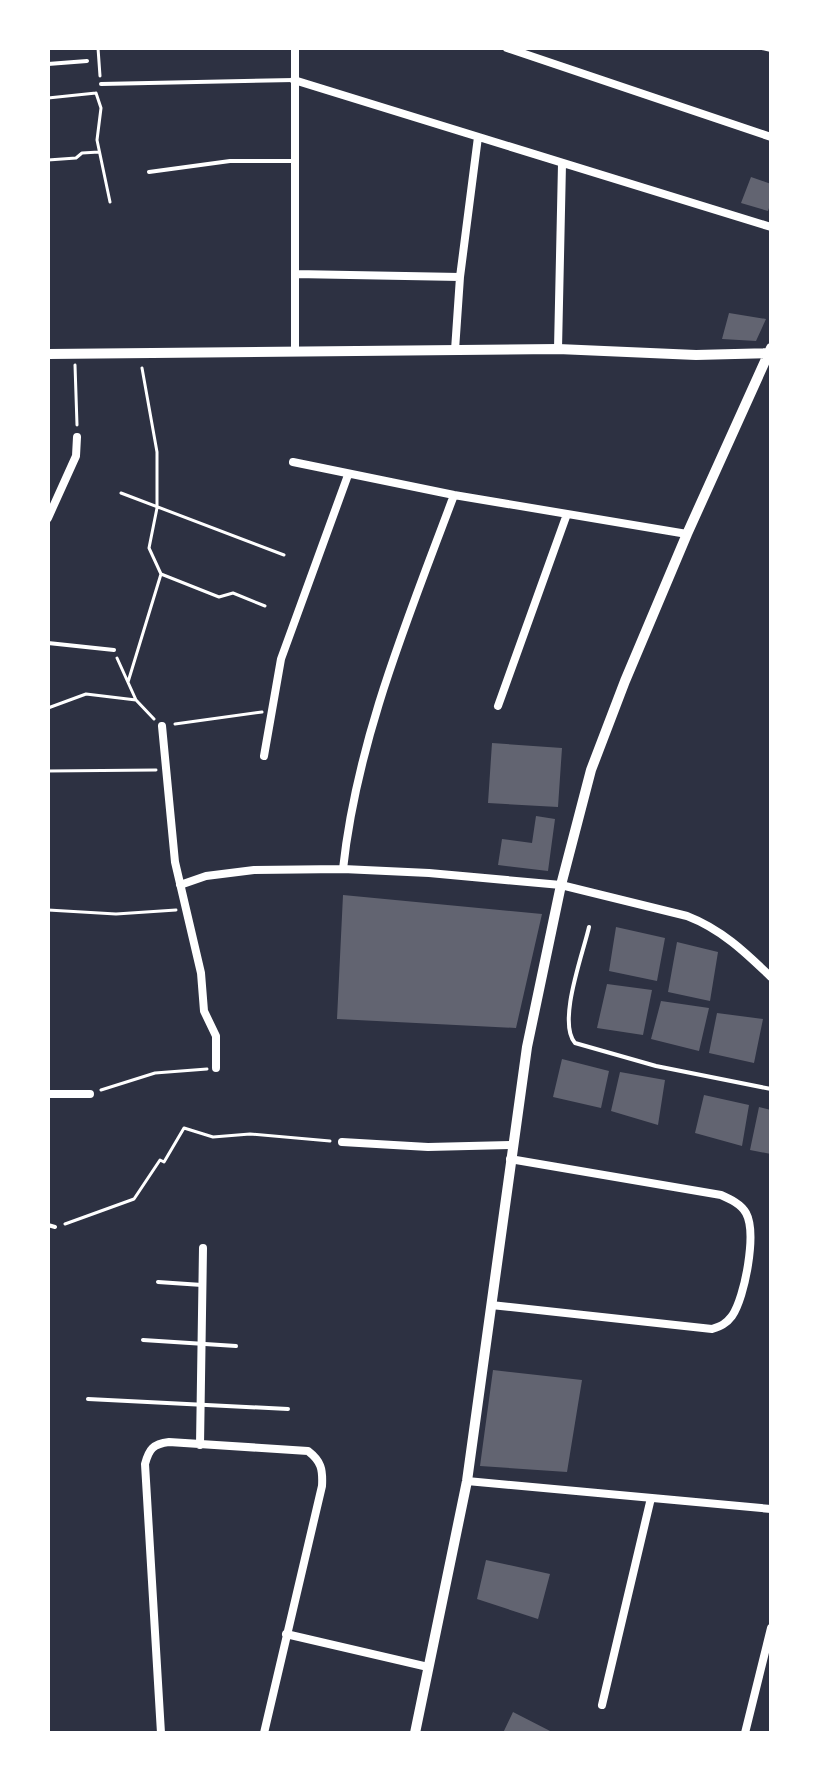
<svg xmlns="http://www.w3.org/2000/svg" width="819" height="1781" viewBox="0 0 819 1781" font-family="Figtree,sans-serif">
	<rect width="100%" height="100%" fill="#2d3142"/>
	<path fill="#626471" d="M 751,177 L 771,184 L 771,202 L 768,211 L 741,203 Z
		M 729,313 L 766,319 L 756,341 L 722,339 Z
		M 492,743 L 562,748 L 558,807 L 488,803 Z
		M 536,816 L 555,819 L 548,871 L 498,865 L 502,839 L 532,843 Z
		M 343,895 L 542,914 L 516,1028 L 337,1019 Z
		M 616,927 L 665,938 L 657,981 L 609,971 Z
		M 677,942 L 718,952 L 710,1001 L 668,992 Z
		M 607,984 L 652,990 L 643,1035 L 597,1028 Z
		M 661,1001 L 709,1008 L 699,1051 L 651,1039 Z
		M 717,1013 L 763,1019 L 754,1063 L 709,1053 Z
		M 562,1059 L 609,1071 L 601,1108 L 553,1097 Z
		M 620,1072 L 665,1080 L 658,1125 L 611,1111 Z
		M 704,1095 L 749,1105 L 742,1146 L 695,1133 Z
		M 759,1107 L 771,1110 L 771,1154 L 750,1150 Z
		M 493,1370 L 582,1380 L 567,1472 L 480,1466 Z
		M 486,1560 L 550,1574 L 538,1619 L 477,1599 Z
		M 513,1712 L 554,1733 L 503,1733 Z"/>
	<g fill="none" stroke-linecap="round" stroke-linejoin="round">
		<path stroke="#fff" stroke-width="3" d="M 98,48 L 100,76
			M 96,93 L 101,108 L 97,140 L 110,202
			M 48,98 L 96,93
			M 48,160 L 76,158 L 82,153 L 99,152
			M 75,365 L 77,425
			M 121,493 L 284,555
			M 161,574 L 219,597 L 233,593 L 265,606
			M 117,658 L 136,700 L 154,719
			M 128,682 L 161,574 L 149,548 L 157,508 L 157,452 L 142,368
			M 48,708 L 86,694 L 136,700
			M 175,724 L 262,712
			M 48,771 L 156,770
			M 48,910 L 116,914 L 176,910
			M 101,1090 L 155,1073 L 207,1069
			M 65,1224 L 134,1199 L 160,1160 L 164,1162 L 184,1128 L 213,1137 L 250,1134 L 330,1141"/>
		<path stroke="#fff" stroke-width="4" d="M 762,48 L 771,50
			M 48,64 L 87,61
			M 101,84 L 294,80
			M 149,172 L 230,161 L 293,161
			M 48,643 L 114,650
			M 589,927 C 583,954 557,1022 575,1043 L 656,1066 L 771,1089
			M 48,1225 L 55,1227
			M 158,1282 L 202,1285
			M 143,1340 L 236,1346
			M 88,1399 L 288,1409"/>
		<path stroke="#fff" stroke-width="8" d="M 295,48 L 295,351
			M 507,48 L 771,137
			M 294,80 L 771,227
			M 295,274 L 460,277
			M 558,349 L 562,164
			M 455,350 L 460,277 L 478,137
			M 293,462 L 454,495 L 687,534
			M 48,518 L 76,456 L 77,437
			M 498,706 L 567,514
			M 162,726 L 175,862 L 201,973 L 204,1011 L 216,1036 L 216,1068
			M 264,756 L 281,659 L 348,475
			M 343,869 C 357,739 409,616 454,495
			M 180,885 L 206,876 L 254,870 L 343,869 L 429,873 L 561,885 L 687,916 C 721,929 745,952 771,977
			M 48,1094 L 90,1094
			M 342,1142 L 428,1147 L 512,1145
			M 491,1305 L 712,1329 C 721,1326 726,1324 732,1316 C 745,1297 757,1233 746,1213 C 741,1204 730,1199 721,1195 L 510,1159
			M 200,1445 L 203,1248
			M 467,1481 L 771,1509
			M 286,1634 L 428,1667
			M 602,1705 L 651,1498
			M 161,1733 L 145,1464 C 149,1449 153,1444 169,1442 L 308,1451 C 321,1461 323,1469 322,1486 L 264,1733
			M 745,1733 L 771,1628"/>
		<path stroke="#fff" stroke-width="10" d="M 48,354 L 558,349 L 696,355 L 769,353
			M 415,1733 L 467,1481 L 527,1047 L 561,885 L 591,770 L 625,681 L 687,534 L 771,348"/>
	</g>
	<rect width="819" height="1781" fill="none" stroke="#ffffff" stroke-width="100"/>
</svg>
